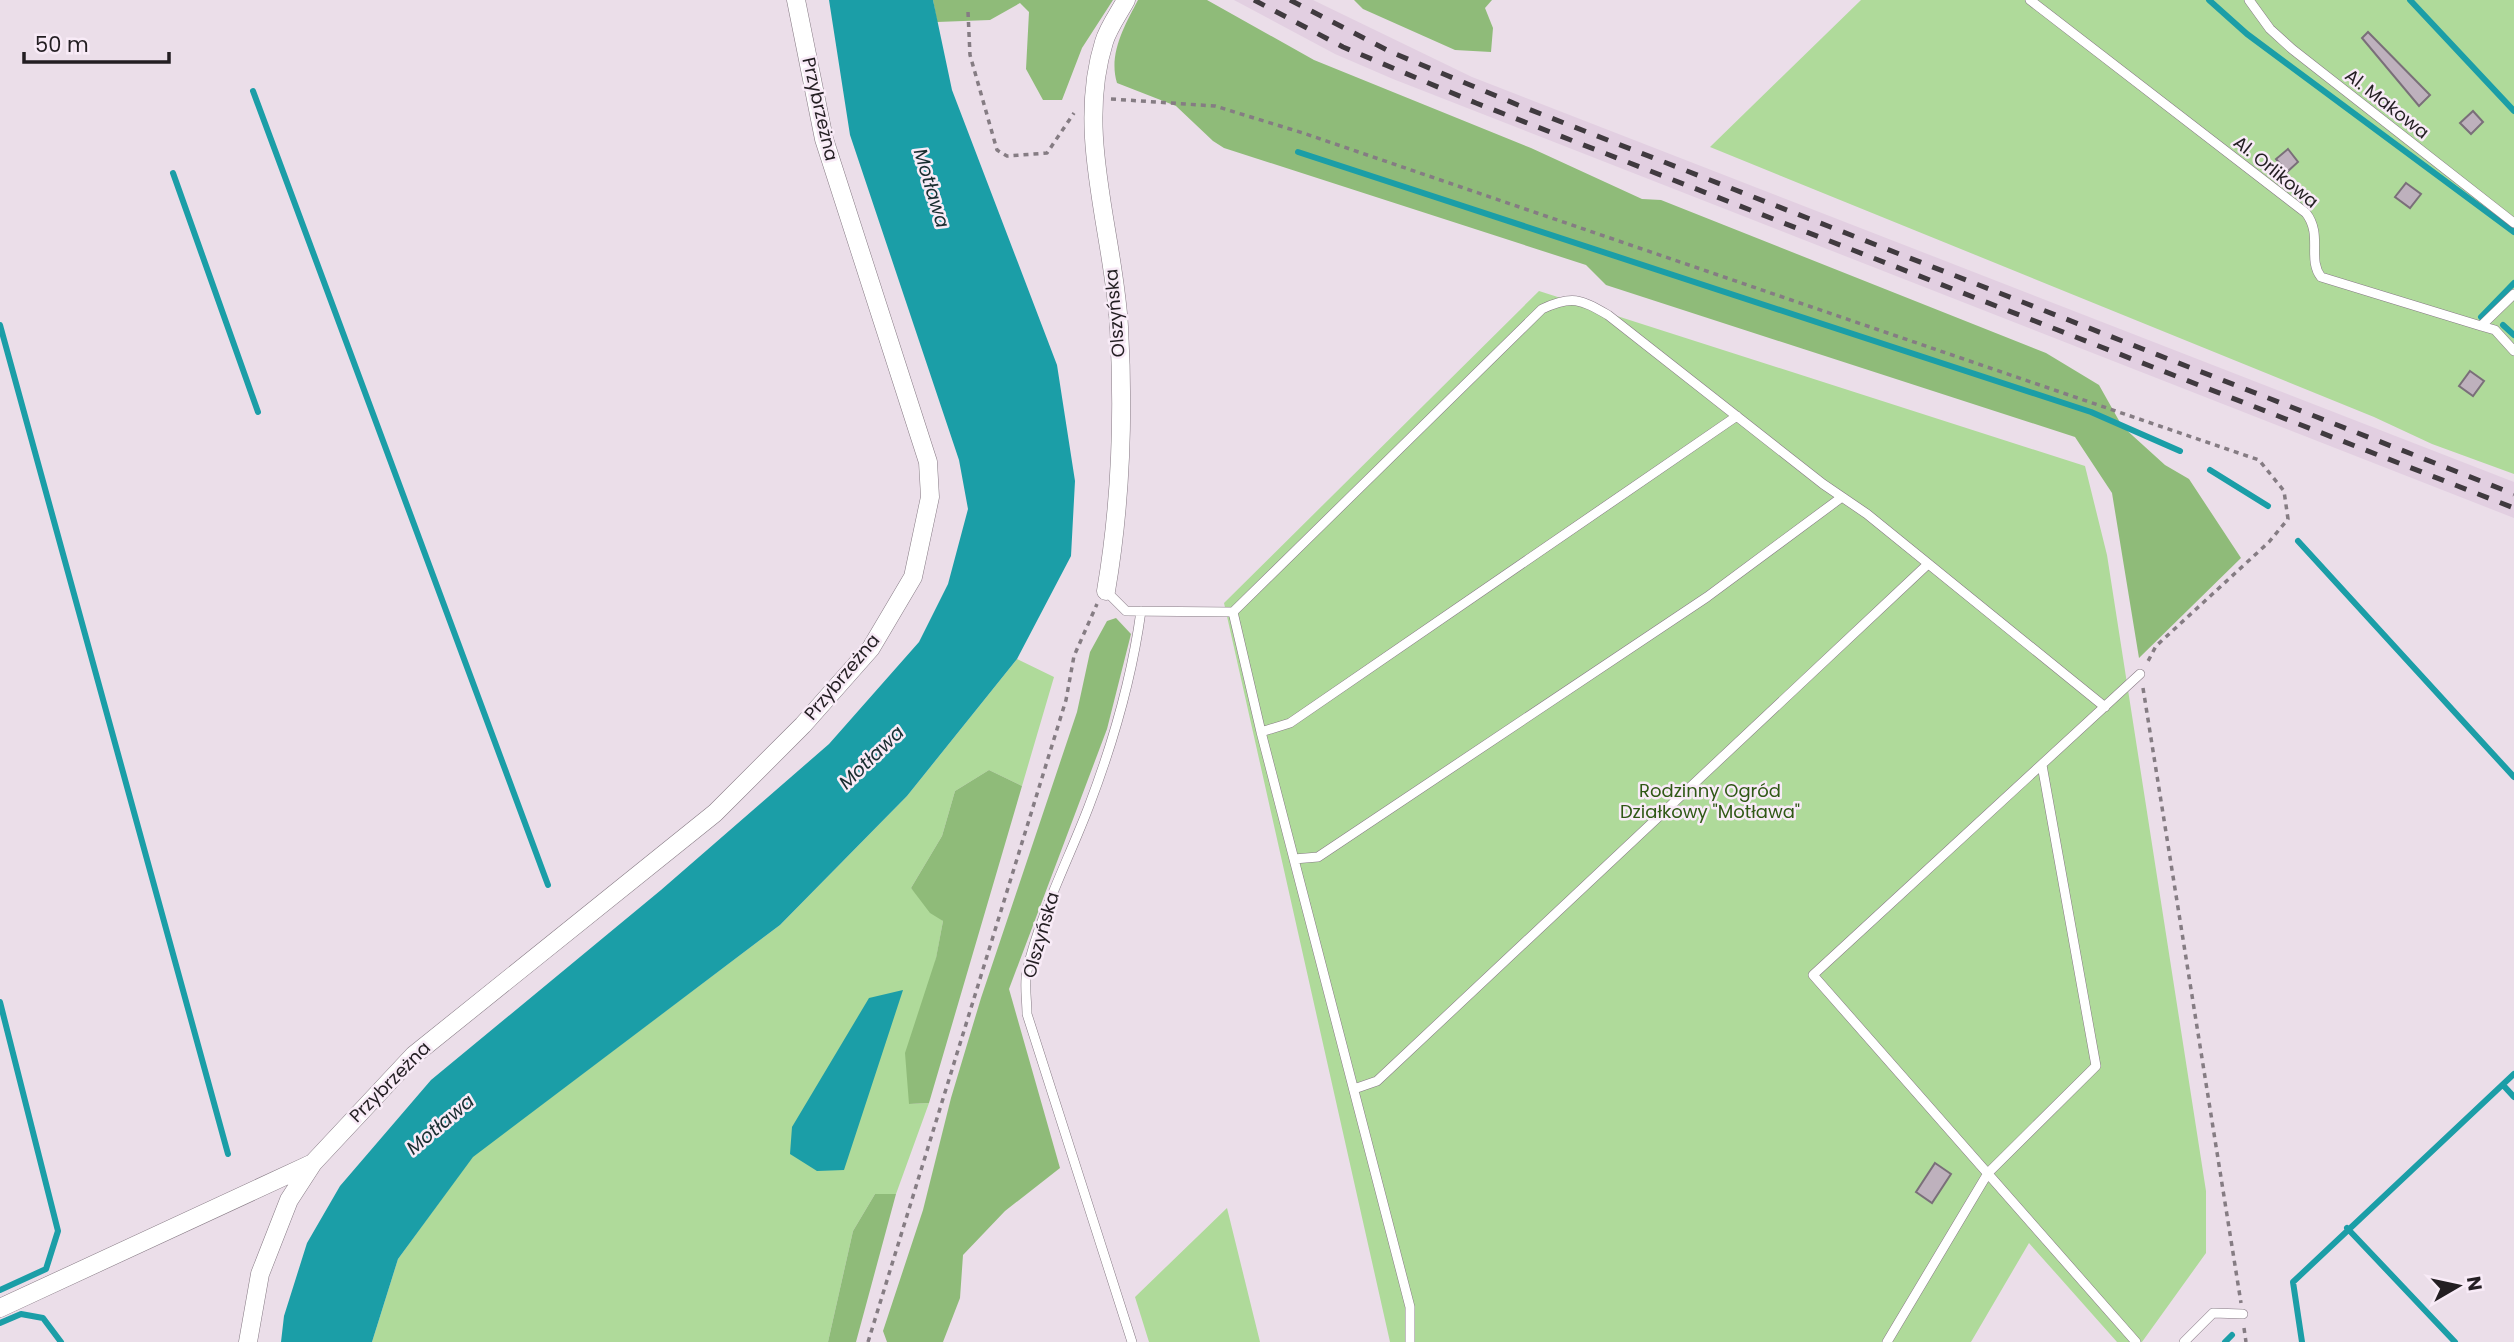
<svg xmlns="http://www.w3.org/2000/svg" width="2514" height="1342" viewBox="0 0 2514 1342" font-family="Poppins,sans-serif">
	<rect width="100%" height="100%" fill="#ebdee9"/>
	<path fill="#e2cfe1" d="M 1234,0 L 1313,0 L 1472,77 L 2514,482 L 2514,518 L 1393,79 L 1335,54 Z"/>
	<path fill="#afda9a" d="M 1861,0 L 2514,0 L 2514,474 L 2432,444 L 2374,417 L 1710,147 Z
		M 1539,291 L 2085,466 L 2107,555 L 2206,1191 L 2206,1253 L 2142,1342 L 2117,1342 L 2029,1243 L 1971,1342 L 1390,1342 L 1224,603 Z
		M 1017,659 L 1054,677 L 1022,786 L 989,770 L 955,791 L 942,836 L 911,888 L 943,921 L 909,1104 L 929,1103 L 896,1194 L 875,1194 L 853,1231 L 828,1342 L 372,1342 L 398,1259 L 473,1156 L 780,925 L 907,796 Z
		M 1227,1208 L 1260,1342 L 1149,1342 L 1135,1297 Z"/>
	<path fill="#8fbb79" d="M 933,0 L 1113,0 L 1082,48 L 1062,100 L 1043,100 L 1026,69 L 1029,12 L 1020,3 L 990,20 L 937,22 Z
		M 1138,0 L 1207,0 L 1314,60 L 1531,148 L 1642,199 L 1661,200 L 2046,353 L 2099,385 L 2122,426 L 2165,465 L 2189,479 L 2241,558 L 2139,658 L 2112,493 L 2075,437 L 1606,285 L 1586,265 L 1224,148 L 1213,141 L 1176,106 L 1117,83 C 1108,54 1125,25 1138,0 Z
		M 1354,0 L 1492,0 L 1485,8 L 1493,28 L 1491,52 L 1455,50 L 1363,9 Z
		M 1116,618 L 1131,634 L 1107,729 L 1009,989 L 1060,1168 L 1005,1211 L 963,1255 L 960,1298 L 943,1342 L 887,1342 L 883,1331 L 923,1210 L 951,1098 L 981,998 L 1077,712 L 1090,652 L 1107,621 Z
		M 989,770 L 1022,786 L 929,1103 L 909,1104 L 905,1053 L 936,958 L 943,921 L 930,913 L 911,888 L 942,836 L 955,791 Z
		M 875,1194 L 896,1194 L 856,1342 L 828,1342 L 853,1231 Z"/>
	<path fill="#1b9ea7" d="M 829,0 L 933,0 L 952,90 L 1057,365 L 1075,481 L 1071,556 L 1017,659 L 907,796 L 780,925 L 473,1157 L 398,1259 L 372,1342 L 281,1342 L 284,1316 L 307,1243 L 340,1186 L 431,1080 L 661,890 L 829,744 L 919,642 L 948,584 L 968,509 L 959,460 L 850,135 Z
		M 903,990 L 844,1170 L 817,1171 L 790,1154 L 792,1127 L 869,998 Z"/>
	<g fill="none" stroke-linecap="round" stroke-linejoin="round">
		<path stroke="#1b9ea7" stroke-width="6" d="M 2209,0 L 2247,34 L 2514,232
			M 2410,0 L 2514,111
			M 253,91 L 548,885
			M 1298,152 L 2091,412 L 2180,451
			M 173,173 L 258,412
			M 2481,317 L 2514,283
			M 0,325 L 228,1154
			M 2503,325 L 2514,335
			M 2210,470 L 2268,506
			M 2298,541 L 2514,777
			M 0,1002 L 58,1231 L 46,1269 L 0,1290
			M 2503,1085 L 2514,1097
			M 2347,1228 L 2455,1342
			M 0,1323 L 21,1314 L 43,1318 L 61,1342
			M 2225,1342 L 2232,1335
			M 2302,1342 L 2293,1282 L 2514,1074"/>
	</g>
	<path fill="#beb1bd" stroke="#7a6f79" stroke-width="2" d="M 2368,32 L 2430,95 L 2419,106 L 2362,38 Z
		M 2473,111 L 2483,122 L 2471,134 L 2460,123 Z
		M 2288,149 L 2298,162 L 2287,172 L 2276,159 Z
		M 2406,183 L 2421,194 L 2410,208 L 2395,197 Z
		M 2470,371 L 2484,381 L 2473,396 L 2459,386 Z
		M 1935,1163 L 1951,1174 L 1932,1203 L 1916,1192 Z"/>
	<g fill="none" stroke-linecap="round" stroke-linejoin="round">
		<defs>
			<path id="service" d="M 2030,0 L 2306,213 C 2323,235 2307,259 2321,277 L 2481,326 L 2514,294
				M 2249,0 L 2270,29 L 2292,49 L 2514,223
				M 2481,326 L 2495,330 L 2514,351
				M 1106,591 L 1126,611 L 1233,612 L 1542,309 C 1572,295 1580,299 1608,315 L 1823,484 L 1867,514 L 2105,707
				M 1233,612 L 1261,732 L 1410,1307 L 1410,1342
				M 1261,732 L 1290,723 L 1737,416
				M 1294,859 L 1318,857 L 1707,597 L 1842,497
				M 1354,1089 L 1377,1081 L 1928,564
				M 1132,1342 L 1027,1014 C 1027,1000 1024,984 1027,971 C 1040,914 1068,861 1089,806 C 1113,743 1132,677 1141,611
				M 1887,1342 L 1988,1173 L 2096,1066 L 2042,765
				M 2136,1342 L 1813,975 L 2140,674
				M 2184,1342 L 2213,1313 L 2243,1314"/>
			<path id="minor" d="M 1106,591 C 1121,503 1124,416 1119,327 C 1114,234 1075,134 1104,42 C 1108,28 1119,13 1126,0
				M 0,1308 L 313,1163
				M 248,1342 L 260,1274 L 289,1200 L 313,1163 L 414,1055 L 715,813 L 803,725 L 871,648 L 913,577 L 930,497 L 928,462 L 824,139 L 796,0"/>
		</defs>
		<use href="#service" stroke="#867a84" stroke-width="10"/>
		<use href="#minor" stroke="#867a84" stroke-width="19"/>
		<path stroke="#857c83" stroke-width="3.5" stroke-dasharray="5 5" stroke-linecap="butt" d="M 968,12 L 970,55 L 997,150 L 1007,156 L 1047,153 L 1074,113
			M 1111,99 L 1215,106 L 1303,133 L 2259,460 L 2284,491 L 2288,519 L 2269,542 L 2156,646 L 2146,665
			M 2143,688 L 2241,1303
			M 2244,1328 L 2246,1342
			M 868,1342 L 1066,700 L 1074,656 L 1097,604"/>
		<use href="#service" stroke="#fff" stroke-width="9"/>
		<use href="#minor" stroke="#fff" stroke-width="18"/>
		<path stroke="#403a3f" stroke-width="5" stroke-dasharray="12 12" stroke-linecap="butt" d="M 1254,0 L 1343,47 L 1476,103 L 2514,508
			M 1290,0 L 1391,52 L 1518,105 L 2514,494"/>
	</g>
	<g text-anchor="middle" stroke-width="5" stroke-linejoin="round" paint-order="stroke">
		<g font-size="18" fill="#231e22" stroke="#f8ebf7">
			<text transform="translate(2387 104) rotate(38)" y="6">Al. Makowa</text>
			<text transform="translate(820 109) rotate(77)" y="6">Przybrzeżna</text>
			<text transform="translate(2276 172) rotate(39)" y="6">Al. Orlikowa</text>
			<text transform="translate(1115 313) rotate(-95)" y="6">Olszyńska</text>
			<text transform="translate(842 677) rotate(-50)" y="6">Przybrzeżna</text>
			<text transform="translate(1041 935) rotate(-74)" y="6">Olszyńska</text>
			<text transform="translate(390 1082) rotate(-45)" y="6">Przybrzeżna</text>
		</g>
		<g font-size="18" fill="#2f5815" stroke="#f8ebf7">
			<text x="1710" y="797">Rodzinny Ogród<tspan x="1710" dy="21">Działkowy "Motława"</tspan></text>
		</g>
		<g font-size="19" font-style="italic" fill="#192e30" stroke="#f8ebf7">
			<text transform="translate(932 188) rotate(73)" y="7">Motława</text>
			<text transform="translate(871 757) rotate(-44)" y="7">Motława</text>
			<text transform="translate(440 1124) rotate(-40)" y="7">Motława</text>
		</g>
	</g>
	<g transform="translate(2458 1286) rotate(81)" stroke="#f8ebf7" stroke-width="5" paint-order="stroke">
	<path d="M0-5L12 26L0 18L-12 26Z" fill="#231e22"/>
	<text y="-10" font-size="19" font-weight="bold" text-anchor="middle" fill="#231e22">N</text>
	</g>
	<path d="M24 52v10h145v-10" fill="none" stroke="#231e22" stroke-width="3.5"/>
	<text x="35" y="52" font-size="21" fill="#231e22" stroke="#f8ebf7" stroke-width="5" paint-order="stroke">50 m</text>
</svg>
